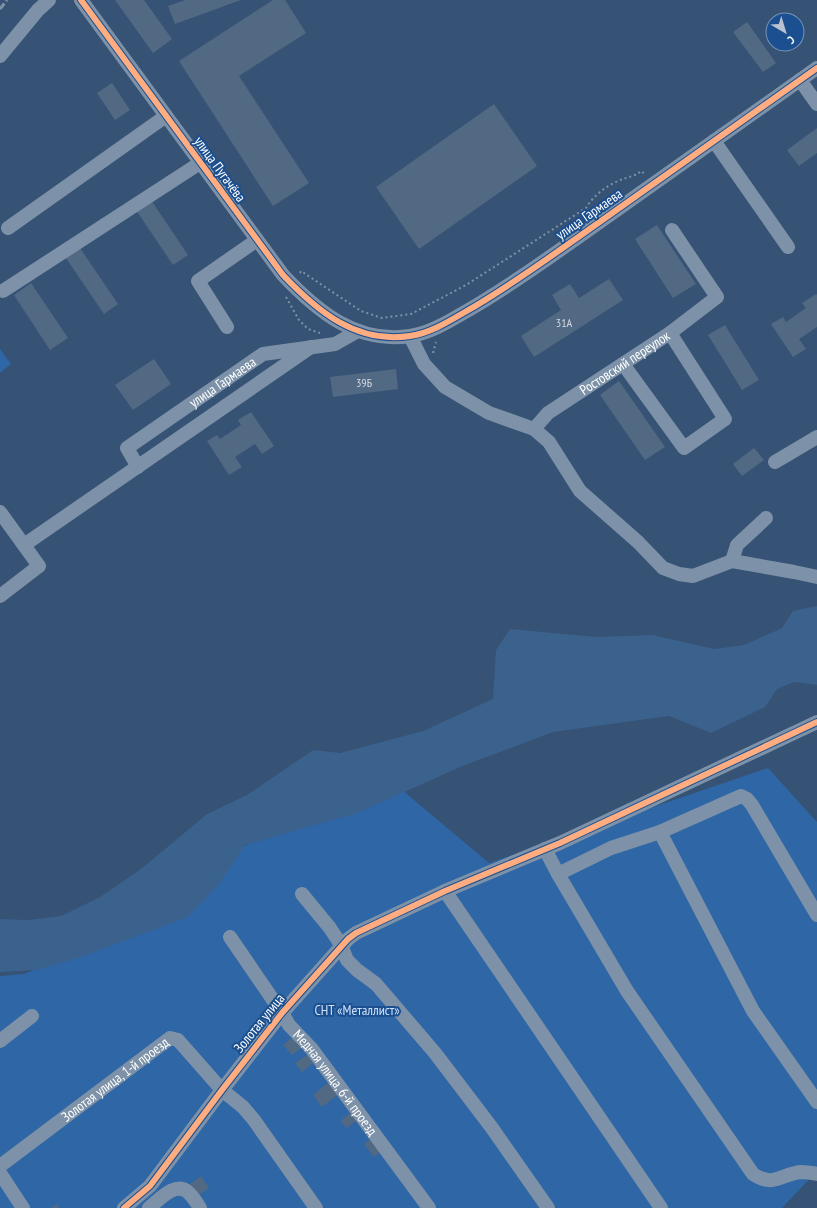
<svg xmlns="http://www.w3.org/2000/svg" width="817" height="1208" viewBox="0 0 817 1208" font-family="'PT Sans Narrow',sans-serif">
	<rect width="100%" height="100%" fill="#365274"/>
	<path fill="#2f66a5" d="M 0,349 L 11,364 L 0,373 Z
		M 768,768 L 817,822 L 817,1171 L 782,1208 L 0,1208 L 0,976 L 24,974 L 189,905 L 229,854 L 280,828 L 401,789 L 489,863 Z"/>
	<path fill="#3b618d" d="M 817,606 L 817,685 L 794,682 L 777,689 L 765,707 L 711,733 L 669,716 L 553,732 L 465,765 L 357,813 L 245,845 L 219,884 L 188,917 L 81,957 L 36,970 L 0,972 L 0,919 L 28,920 L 61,916 L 100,897 L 141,869 L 207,814 L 247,795 L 313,750 L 340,753 L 423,731 L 493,699 L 496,650 L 510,629 L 597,637 L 653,635 L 714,649 L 744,645 L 782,628 L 793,611 Z"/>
	<path fill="#526984" d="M 115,0 L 144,0 L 172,39 L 153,53 Z
		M 185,0 L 241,0 L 175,24 L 168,6 Z
		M 273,0 L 285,0 L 306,33 L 239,76 L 309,183 L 273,206 L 179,61 Z
		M 747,22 L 776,63 L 763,72 L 733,32 Z
		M 112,83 L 130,110 L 115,120 L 97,93 Z
		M 494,104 L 537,166 L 419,249 L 376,187 Z
		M 817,128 L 817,153 L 799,166 L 787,150 Z
		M 151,200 L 188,255 L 173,265 L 136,210 Z
		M 657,225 L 696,284 L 673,298 L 635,239 Z
		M 78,245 L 118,304 L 104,314 L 64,255 Z
		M 609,279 L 623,300 L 534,357 L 521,336 L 561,310 L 552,295 L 570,284 L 579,298 Z
		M 31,283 L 68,338 L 50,350 L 14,295 Z
		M 816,294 L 817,295 L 817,327 L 799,339 L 806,349 L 793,357 L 771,324 L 783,317 L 786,322 L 806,308 L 802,303 Z
		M 725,325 L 759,380 L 742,390 L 708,335 Z
		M 154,359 L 171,384 L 133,410 L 115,385 Z
		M 396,369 L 398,389 L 333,397 L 330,377 Z
		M 619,381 L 665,447 L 645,460 L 600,395 Z
		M 251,412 L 274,446 L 262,454 L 255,444 L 235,457 L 242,467 L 229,475 L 207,441 L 217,435 L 220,439 L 241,425 L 238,420 Z
		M 754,448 L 764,460 L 742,476 L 733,464 Z
		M 293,1037 L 301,1048 L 292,1055 L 283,1045 Z
		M 307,1055 L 313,1063 L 302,1072 L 295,1063 Z
		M 329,1082 L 339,1094 L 322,1107 L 313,1095 Z
		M 353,1111 L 359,1119 L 347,1128 L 340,1121 Z
		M 372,1138 L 382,1150 L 374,1157 L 364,1144 Z
		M 201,1176 L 209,1188 L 199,1195 L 190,1184 Z
		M 57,1204 L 59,1208 L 51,1208 Z"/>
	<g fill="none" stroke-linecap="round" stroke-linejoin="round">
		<path stroke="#7d92a8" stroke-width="2" stroke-dasharray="2 3" stroke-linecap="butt" d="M 300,273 L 301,271 L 361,311 L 382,318 L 411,314 L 466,285 L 586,208 C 593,196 606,186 618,181 C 627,177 633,177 642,171 L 644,174
			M 286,297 L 299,320 L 308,329 L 320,333
			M 433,353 L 436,342"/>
		<g stroke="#7d92a8" stroke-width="14">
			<path d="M 81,0 L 283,275 C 317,311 356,344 410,336 C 430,333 448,322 465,312 C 504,290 540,264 577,238 C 657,181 737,125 817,68"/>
			<path d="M 0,56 L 38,10 L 49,0"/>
			<path d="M 800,80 L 817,104"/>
			<path d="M 714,141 L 788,247"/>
			<path d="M 8,228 L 166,116"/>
			<path d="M 3,291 L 200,163"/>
			<path d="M 227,327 L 198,281 L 257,240"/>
			<path d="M 410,336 L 424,364 L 445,387 L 489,413 L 534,429 L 549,442 L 580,491 L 638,542 L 663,568 L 679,574 L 693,576 L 732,561 L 794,572 L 817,577"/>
			<path d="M 623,364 L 684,448 L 725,419 L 670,333"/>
			<path id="s1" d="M 534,429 L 548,413 L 670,333 L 717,297 L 672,230"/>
			<path d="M 775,462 L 817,437"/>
			<path id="s2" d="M 138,467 L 127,448 L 263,354 L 335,344 L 358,331"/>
			<path d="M 0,512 L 39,566 L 0,596"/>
			<path d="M 24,545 L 311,347"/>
			<path d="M 732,561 L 737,545 L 766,518"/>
			<path d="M 660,832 L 753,1011 L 817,1102"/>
			<path d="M 545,849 L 558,874 L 627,991 L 753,1174 C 774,1188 781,1174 801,1172 C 806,1172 812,1173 817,1174"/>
			<path d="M 558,874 L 611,848 L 660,832 L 741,796 L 747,799 L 752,805 L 817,915"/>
			<path d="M 445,891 L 661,1208"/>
			<path d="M 302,894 L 330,928 L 341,945 L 347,960 L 357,970 L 376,984 L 435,1053 L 492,1128 L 548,1208"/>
			<path id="s3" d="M 230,937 L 282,1013 L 289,1025 L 311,1048 L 429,1208"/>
			<path d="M 0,1041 L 32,1016"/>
			<path id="s4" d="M 0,1166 L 170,1038 L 178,1040 L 222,1090 L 243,1107 L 254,1120 L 316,1208"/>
			<path d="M 0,1173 L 23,1208"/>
			<path d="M 124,1208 L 150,1186 L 222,1090 L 282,1013 L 348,939 L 356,933 L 445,891 L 560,843 L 817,722"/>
			<path d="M 149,1208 C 159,1200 176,1180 189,1193 C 193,1197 197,1203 200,1208"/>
		</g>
		<path stroke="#7e92a7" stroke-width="3" stroke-dasharray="7 3" stroke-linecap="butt" d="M 0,9 L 7,0"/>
		<defs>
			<path id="cycleway" d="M 81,0 L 283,275 C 317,311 356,344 410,336 C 430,333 448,322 465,312 C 504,290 540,264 577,238 C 657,181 737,125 817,68
				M 124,1208 L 150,1186 L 222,1090 L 282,1013 L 348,939 L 356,933 L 445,891 L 560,843 L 817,722"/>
		</defs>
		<use href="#cycleway" stroke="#1b4f8f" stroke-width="8"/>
		<use href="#cycleway" stroke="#ffac80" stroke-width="6"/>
	</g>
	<g text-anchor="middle" stroke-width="4" stroke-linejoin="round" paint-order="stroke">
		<g font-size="12" fill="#d4dae0">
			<text x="564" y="327">31А</text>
			<text x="364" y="387">39Б</text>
		</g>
		<g font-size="14" fill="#fff" stroke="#1b4f8f">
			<text transform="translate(220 169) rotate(54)" y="5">улица Пугачёва</text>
			<text transform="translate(589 214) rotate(-35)" y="5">улица Гармаева</text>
			<text dy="5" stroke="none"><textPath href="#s1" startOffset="113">Ростовский переулок</textPath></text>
			<text dy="5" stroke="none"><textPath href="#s2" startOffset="138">улица Гармаева</textPath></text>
			<text transform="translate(259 1023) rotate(-51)" y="5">Золотая улица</text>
			<text dy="5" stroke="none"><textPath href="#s4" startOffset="144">Золотая улица, 1-й проезд</textPath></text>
			<text dy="5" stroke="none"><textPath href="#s3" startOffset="180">Медная улица, 6-й проезд</textPath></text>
		</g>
		<g font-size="14" fill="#cfe3fa" stroke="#1b4f8f">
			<text x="357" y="1015">СНТ «Металлист»</text>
		</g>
	</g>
	<g transform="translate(785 32) rotate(142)"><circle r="19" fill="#1b4f8f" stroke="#7695bc"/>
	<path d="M0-3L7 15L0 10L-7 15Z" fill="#b9c2ce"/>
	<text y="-6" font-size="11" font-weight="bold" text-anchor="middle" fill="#ffffff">С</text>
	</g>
</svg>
